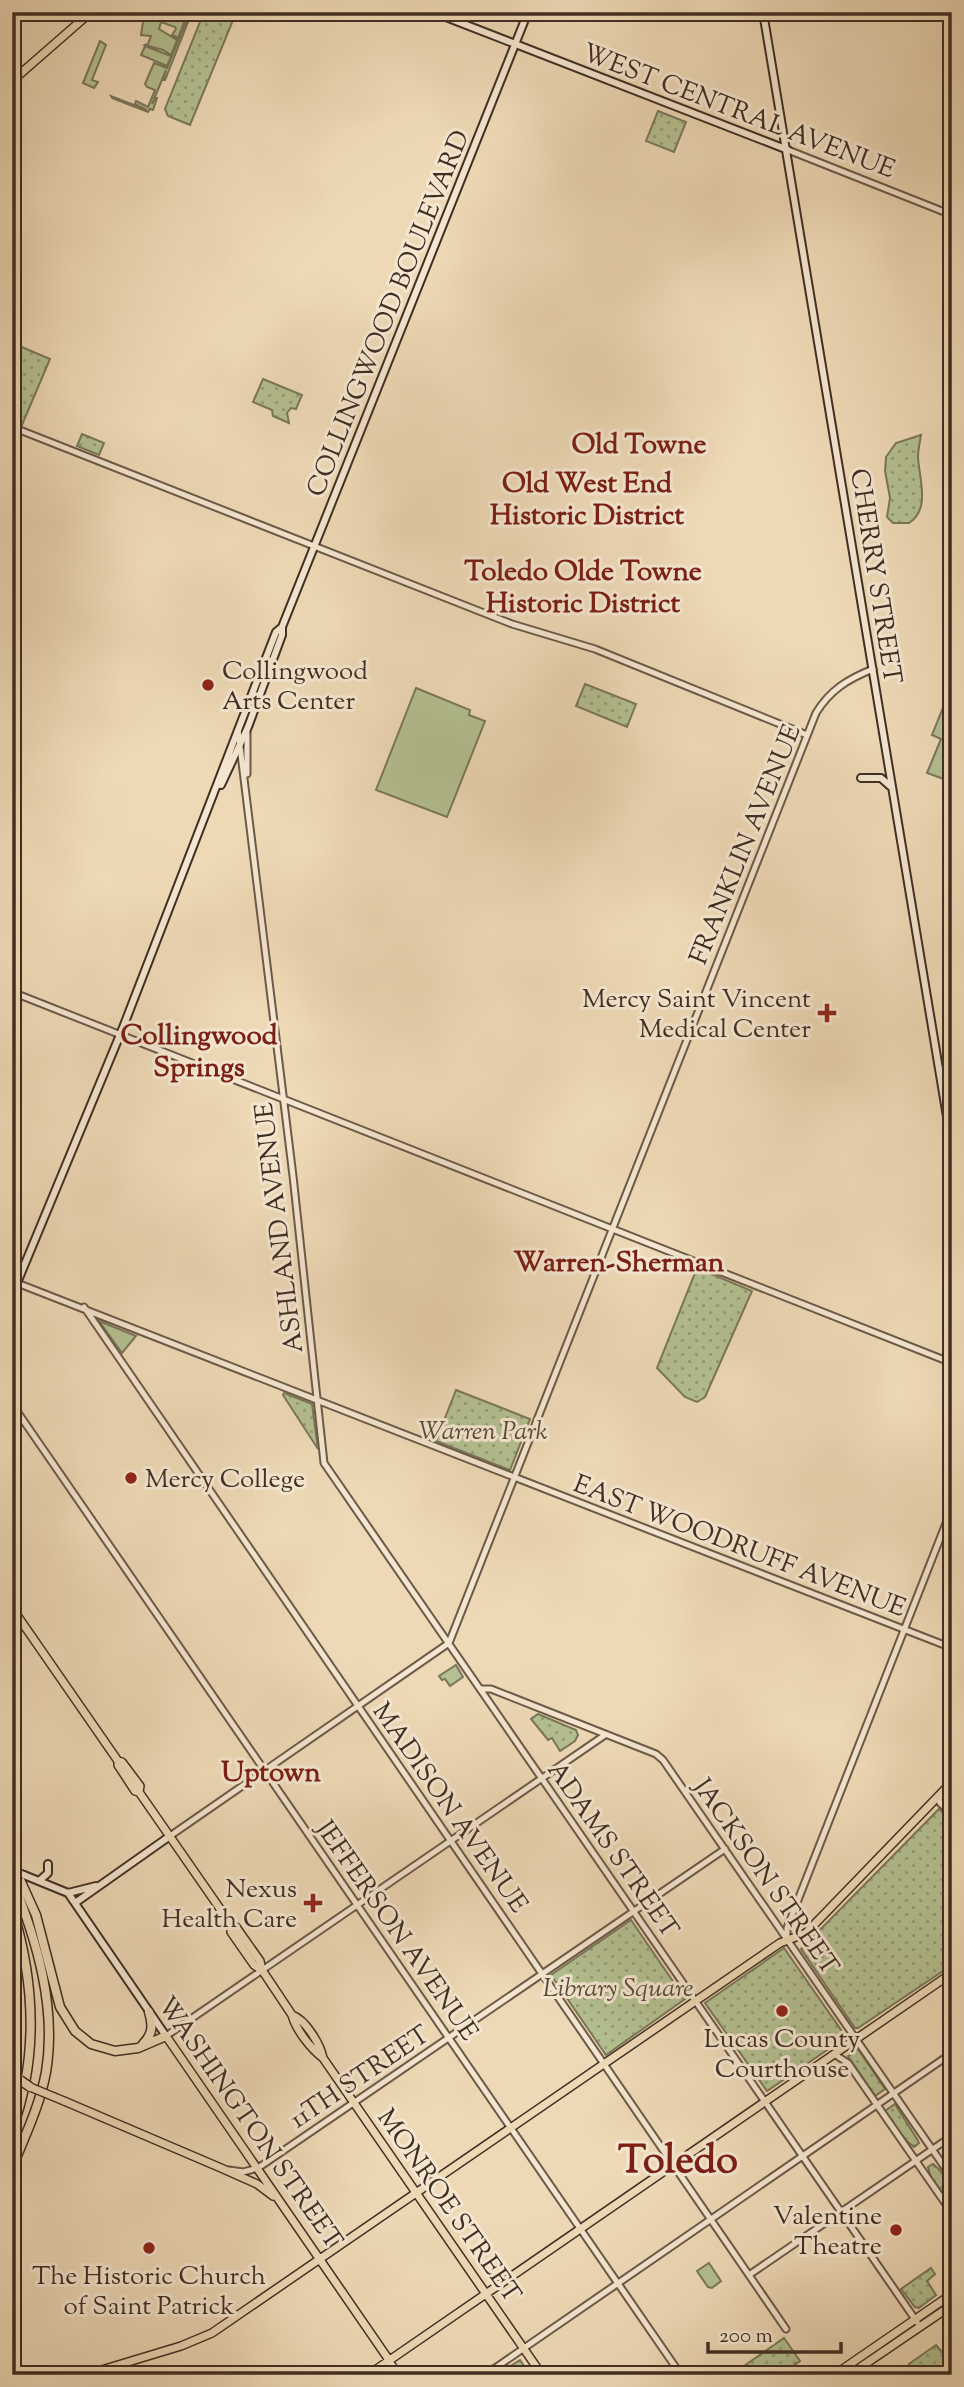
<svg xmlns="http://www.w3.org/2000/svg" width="964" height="2387" viewBox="0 0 964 2387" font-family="'Sorts Mill Goudy',serif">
	<defs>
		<pattern id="park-dots" width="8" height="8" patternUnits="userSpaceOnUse" patternTransform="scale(1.75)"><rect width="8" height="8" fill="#b4c091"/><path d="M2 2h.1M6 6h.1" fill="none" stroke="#949c76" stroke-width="1.8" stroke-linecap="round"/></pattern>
	</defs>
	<rect width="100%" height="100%" fill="#eed9b6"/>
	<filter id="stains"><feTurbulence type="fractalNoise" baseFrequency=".00286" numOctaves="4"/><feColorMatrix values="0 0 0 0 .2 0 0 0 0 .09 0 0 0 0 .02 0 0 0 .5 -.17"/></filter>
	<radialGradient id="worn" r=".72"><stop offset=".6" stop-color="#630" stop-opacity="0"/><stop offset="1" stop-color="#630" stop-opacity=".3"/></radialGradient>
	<path fill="#b4c091" stroke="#7a775a" stroke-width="2" d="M 140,12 L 188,12 L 178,38 L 172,35 L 176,29 L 175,27 L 161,22 L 159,29 L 177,40 L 171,55 L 163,50 L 145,45 L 148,44 L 151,36 L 141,35 L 143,22 L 146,20 Z
		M 190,12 L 192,12 L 165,80 L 163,80 L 166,70 L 152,104 L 155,98 L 157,98 L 153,110 L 150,109 L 148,112 L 112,98 L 111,96 L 147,110 L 135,104 L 136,101 L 148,107 L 155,90 L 147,87 L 145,84 L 154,63 L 167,68 Z
		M 100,41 L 106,45 L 92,80 L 98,82 L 94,88 L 83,83 Z
		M 145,46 L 171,56 L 167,66 L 141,55 Z
		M 952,685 L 952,782 L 927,773 L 941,739 L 932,735 Z
		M 416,688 L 470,710 L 469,715 L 485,721 L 447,817 L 376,790 Z
		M 99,1321 L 136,1336 L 122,1353 Z
		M 456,1665 L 463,1677 L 450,1686 L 445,1679 L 442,1680 L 439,1676 Z
		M 709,2263 L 721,2281 L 712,2288 L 708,2287 L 697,2271 Z
		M 520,2360 L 530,2375 L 510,2375 L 506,2369 Z"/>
	<path fill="url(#park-dots)" stroke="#7a775a" stroke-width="2" d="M 204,12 L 236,13 L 190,125 L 168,116 L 165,109 Z
		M 658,111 L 686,122 L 674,152 L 646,141 Z
		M 17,345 L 50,359 L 22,425 L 12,421 L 12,358 Z
		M 263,379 L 302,395 L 296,409 L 291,408 L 287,413 L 289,423 L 273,416 L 272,410 L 253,402 Z
		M 82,434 L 104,443 L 99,455 L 77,446 Z
		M 921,435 C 920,441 918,450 918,457 C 919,478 931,509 909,523 L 893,523 L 887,517 L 890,498 L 885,471 L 886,457 L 896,443 Z
		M 585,684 L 636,704 L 627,727 L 576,706 Z
		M 697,1268 L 752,1291 L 705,1397 L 697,1402 L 685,1397 L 657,1368 Z
		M 456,1390 L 530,1419 L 510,1470 L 436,1441 Z
		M 284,1393 L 312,1404 L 318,1449 L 283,1395 Z
		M 538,1714 L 576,1730 L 578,1735 L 575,1741 L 560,1751 L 552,1738 L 548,1740 L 531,1719 Z
		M 939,1809 L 952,1821 L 952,1965 L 858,2028 L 855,2028 L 801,1949 Z
		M 631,1920 L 685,1999 L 606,2055 L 551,1975 Z
		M 784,1948 L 846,2037 L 767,2091 L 705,2003 Z
		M 858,2049 L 885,2089 L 875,2096 L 848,2056 Z
		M 895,2104 L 917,2139 L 919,2143 L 914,2147 L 905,2140 L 885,2111 Z
		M 933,2164 C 948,2176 954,2188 951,2207 L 931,2178 L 928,2167 Z
		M 931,2268 L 935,2274 L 927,2281 L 936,2295 L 919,2308 L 915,2307 L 901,2289 Z
		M 784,2338 L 800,2361 L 780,2375 L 750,2375 L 744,2366 Z
		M 936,2345 L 952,2364 L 952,2375 L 917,2375 L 909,2364 Z"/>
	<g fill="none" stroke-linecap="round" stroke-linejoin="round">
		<defs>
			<path id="tertiary" d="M 788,150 L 952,215
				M 12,427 L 512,624 L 595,649 L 807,735
				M 238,730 L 293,1176 L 324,1463 L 917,2322
				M 247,774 L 247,732
				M 12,992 L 952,1363
				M 17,1283 L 952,1648
				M 84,1307 L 786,2329
				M 12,1404 L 681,2375
				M 480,1689 L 491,1689 L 656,1754 L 663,1760 L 952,2178
				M 938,1797 L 940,1803 L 952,1814
				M 938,1797 L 946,1797 L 952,1804
				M 170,1836 L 449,1643 L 816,713 C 830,690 848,679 873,669
				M 787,1935 L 787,1928 L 807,1877 L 952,1508
				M 166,2036 L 605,1735
				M 834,2054 L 848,2063 L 952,2213
				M 229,2170 L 243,2172 L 258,2168 L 725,1849
				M 749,2275 L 952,2136
				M 389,2360 L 399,2375
				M 485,2375 L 952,2053"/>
			<path id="secondary" d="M 433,12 L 788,150
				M 763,12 L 952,1147
				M 861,778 L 881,778 L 890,786
				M 221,785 L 248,727 L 282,635 L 282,627
				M 12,1295 L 122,1030 L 276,632 L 282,627 L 528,12
				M 24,1875 L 68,1893
				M 39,1881 L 48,1873 L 48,1864
				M 68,1893 L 166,2036
				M 68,1893 L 96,1886
				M 75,1903 L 170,1836"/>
			<path id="primary" d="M 12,81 L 91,12
				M 12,1608 L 118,1761 L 118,1765 L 135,1791 L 139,1792 L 232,1926 L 236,1927 L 260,1961 L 262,1970
				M 118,1761 L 122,1762 L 140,1786 L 139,1792
				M 232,1926 L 231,1932 L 254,1965 L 262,1970 L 292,2015 C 296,2030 311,2049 323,2058 L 542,2375
				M 292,2015 C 306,2020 320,2044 323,2058
				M 166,2036 L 389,2360
				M 64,2101 L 221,2168 L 257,2184 L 273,2196
				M 85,2375 L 181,2346 L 212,2333 L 780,1943 L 806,1933 L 952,1782
				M 368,2375 L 952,1973
				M 834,2375 L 952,2294
				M 849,2375 L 952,2305"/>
			<path id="motorway" d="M 12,1862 L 36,1915 L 60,2007 L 75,2031 L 91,2044 L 115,2051 L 138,2048 L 166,2036
				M 12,1879 C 36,1938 57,2007 46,2072 C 40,2105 25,2136 12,2168
				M 12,1908 C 35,1982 39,2056 12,2130
				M 143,2044 C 153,2034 153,2025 149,2012"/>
		</defs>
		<use href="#tertiary" stroke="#6c5948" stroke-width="9"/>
		<use href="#secondary" stroke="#412e23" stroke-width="10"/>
		<use href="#primary" stroke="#412e23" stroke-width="10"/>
		<use href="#motorway" stroke="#412e23" stroke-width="11"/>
		<use href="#tertiary" stroke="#f4e6d0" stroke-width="5"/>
		<use href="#secondary" stroke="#f4e6d0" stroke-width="6"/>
		<use href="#primary" stroke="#eed9b6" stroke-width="7"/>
		<use href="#motorway" stroke="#eed9b6" stroke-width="8"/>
		<defs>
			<path id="secondary-bridge" d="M 12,1870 L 24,1875"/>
			<path id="primary-bridge" d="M 30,2087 L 64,2101"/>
			<path id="motorway-bridge" d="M 20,2080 L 30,2087"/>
		</defs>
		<use href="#secondary-bridge" stroke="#412e23" stroke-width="10" stroke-linecap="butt"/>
		<use href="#primary-bridge" stroke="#412e23" stroke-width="10" stroke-linecap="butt"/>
		<use href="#motorway-bridge" stroke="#412e23" stroke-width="11" stroke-linecap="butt"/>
		<use href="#secondary-bridge" stroke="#f4e6d0" stroke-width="6"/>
		<use href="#primary-bridge" stroke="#eed9b6" stroke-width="7"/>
		<use href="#motorway-bridge" stroke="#eed9b6" stroke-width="8"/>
	</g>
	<g fill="#8f2418" stroke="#f4e6d0" stroke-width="2.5">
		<circle cx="208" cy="685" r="7"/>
		<path d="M823.5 1002.5h7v7h7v7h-7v7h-7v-7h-7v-7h7z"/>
		<circle cx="131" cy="1478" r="7"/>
		<path d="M309.5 1892.5h7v7h7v7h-7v7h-7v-7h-7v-7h7z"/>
		<circle cx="782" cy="2011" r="7"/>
		<circle cx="896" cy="2230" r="7"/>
		<circle cx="149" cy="2248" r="7"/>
	</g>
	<g text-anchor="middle" stroke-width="6" stroke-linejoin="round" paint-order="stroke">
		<g font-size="26" fill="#412e23" stroke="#f4e6d0">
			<text transform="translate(739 110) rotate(21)" y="9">WEST CENTRAL AVENUE</text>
			<text transform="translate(387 313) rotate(-68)" y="9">COLLINGWOOD BOULEVARD</text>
			<text transform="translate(877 576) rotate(81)" y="9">CHERRY STREET</text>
			<text transform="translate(744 844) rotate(-68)" y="9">FRANKLIN AVENUE</text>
			<text transform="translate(278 1228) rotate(-97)" y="9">ASHLAND AVENUE</text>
			<text transform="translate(740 1545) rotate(21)" y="9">EAST WOODRUFF AVENUE</text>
			<text transform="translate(451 1807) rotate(55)" y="9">MADISON AVENUE</text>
			<text transform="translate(614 1849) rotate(55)" y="9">ADAMS STREET</text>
			<text transform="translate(767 1876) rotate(55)" y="9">JACKSON STREET</text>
			<text transform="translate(398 1930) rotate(55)" y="9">JEFFERSON AVENUE</text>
			<text transform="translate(359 2076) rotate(-34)" y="9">11TH STREET</text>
			<text transform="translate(251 2122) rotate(55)" y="9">WASHINGTON STREET</text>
			<text transform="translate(450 2205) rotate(55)" y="9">MONROE STREET</text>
		</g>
		<g font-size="26" fill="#412e23" stroke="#f4e6d0" text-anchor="end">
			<text x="222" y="679" text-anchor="start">Collingwood<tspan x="222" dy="30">Arts Center</tspan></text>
			<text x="811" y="1007">Mercy Saint Vincent<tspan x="811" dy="30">Medical Center</tspan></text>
			<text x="145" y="1487" text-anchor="start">Mercy College</text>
			<text x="297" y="1897">Nexus<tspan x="297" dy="30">Health Care</tspan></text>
			<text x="782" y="2047" text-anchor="middle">Lucas County<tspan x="782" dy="30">Courthouse</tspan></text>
			<text x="882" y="2224">Valentine<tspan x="882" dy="30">Theatre</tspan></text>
			<text x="149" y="2284" text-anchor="middle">The Historic Church<tspan x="149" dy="30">of Saint Patrick</tspan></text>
		</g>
		<g font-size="26" font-style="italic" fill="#584b39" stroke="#f4e6d0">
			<text x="483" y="1439">Warren Park</text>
			<text x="618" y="1996">Library Square</text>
		</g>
		<g font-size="28" font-weight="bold" fill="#7a1f14" stroke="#f4e6d0">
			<text x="639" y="453">Old Towne</text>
			<text x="587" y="492">Old West End<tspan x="587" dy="32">Historic District</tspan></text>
			<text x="583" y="580">Toledo Olde Towne<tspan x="583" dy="32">Historic District</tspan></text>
			<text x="199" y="1044">Collingwood<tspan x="199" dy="32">Springs</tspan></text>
			<text x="619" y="1271">Warren-Sherman</text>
			<text x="271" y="1781">Uptown</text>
		</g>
		<g font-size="40" font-weight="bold" fill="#7a1f14" stroke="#f4e6d0">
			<text x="678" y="2172">Toledo</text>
		</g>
	</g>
	<rect width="964" height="2387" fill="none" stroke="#eed9b6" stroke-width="42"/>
	<rect x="14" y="14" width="936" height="2359" fill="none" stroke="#412e23" stroke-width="3.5"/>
	<rect x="21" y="21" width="922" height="2345" fill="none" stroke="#412e23" stroke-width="2"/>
	<path d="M708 2342v10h133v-10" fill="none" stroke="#412e23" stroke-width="3.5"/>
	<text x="719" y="2342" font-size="21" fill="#412e23" stroke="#f4e6d0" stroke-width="5" paint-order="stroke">200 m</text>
	<rect width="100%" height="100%" filter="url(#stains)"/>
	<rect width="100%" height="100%" fill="url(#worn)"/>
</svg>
